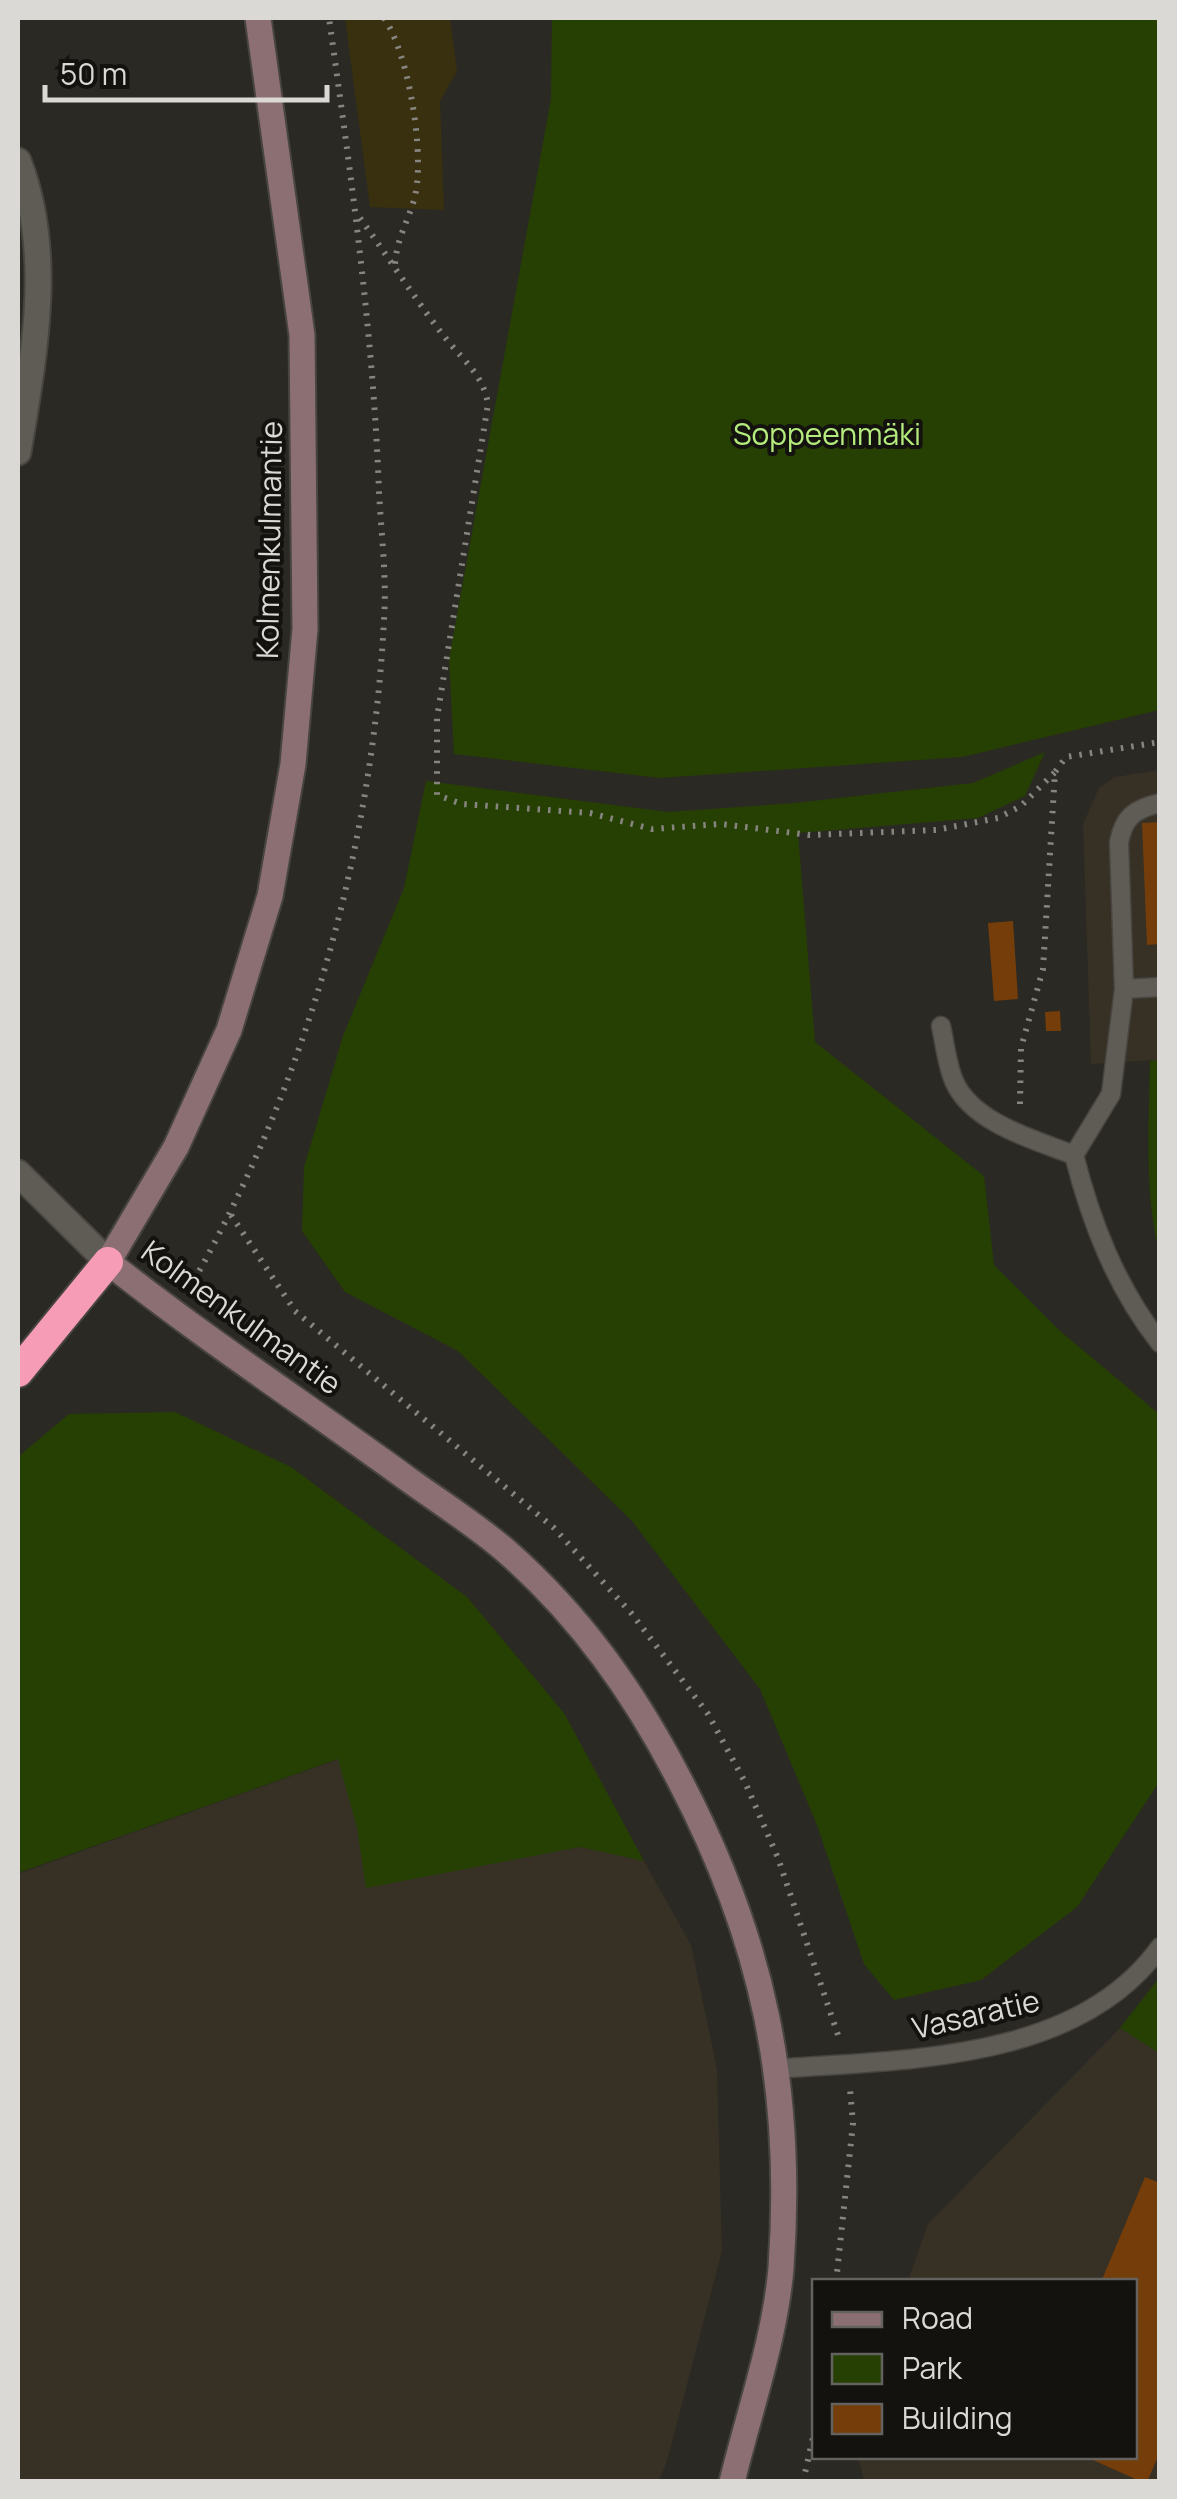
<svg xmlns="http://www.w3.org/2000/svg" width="1177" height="2499" viewBox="0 0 1177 2499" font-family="Manrope,sans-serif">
	<rect width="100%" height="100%" fill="#2b2923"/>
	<path fill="#363025" d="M 1159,770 L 1159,1060 L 1091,1064 L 1083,824 L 1099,788 L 1115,777 Z
		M 339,1759 L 357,1828 L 367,1887 L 580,1847 L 644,1861 L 691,1945 L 717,2069 L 722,2251 L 666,2465 L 658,2481 L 18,2481 L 18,1874 Z
		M 1120,2028 L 1159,2053 L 1159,2481 L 864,2481 L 858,2457 L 1134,2456 L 1134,2282 L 908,2281 L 928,2224 Z"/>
	<path fill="#264003" d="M 552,18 L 1159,18 L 1159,710 L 962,757 L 660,778 L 454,754 L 449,659 L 551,99 Z
		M 1045,752 L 1025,796 L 978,818 L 798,833 L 815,1042 L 984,1176 L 994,1265 L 1059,1330 L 1159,1414 L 1159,1782 L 1077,1907 L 981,1980 L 894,2000 L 864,1964 L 817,1825 L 760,1689 L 632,1521 L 458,1351 L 345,1292 L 302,1231 L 304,1167 L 343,1036 L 404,888 L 426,781 L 668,812 L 795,803 L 973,783 Z
		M 1159,1060 L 1160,1060 L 1159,1252 C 1144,1191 1149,1124 1150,1061 Z
		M 175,1412 L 291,1467 L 467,1597 L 564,1713 L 644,1861 L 580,1847 L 366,1888 L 357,1828 L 338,1759 L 18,1873 L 18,1457 L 69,1414 Z
		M 1159,1978 L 1159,2053 L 1120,2028 Z"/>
	<path fill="#38300f" d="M 345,18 L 450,18 L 457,71 L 440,101 L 444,210 L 370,207 Z"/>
	<path fill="#753d09" d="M 1160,822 L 1160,944 L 1147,945 L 1142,823 Z
		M 1013,921 L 1018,999 L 994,1001 L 988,923 Z
		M 1060,1011 L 1061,1031 L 1046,1031 L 1045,1012 Z
		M 1145,2177 L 1160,2183 L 1160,2452 L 1147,2482 L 1142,2482 L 1084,2456 L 1134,2456 L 1134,2282 L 1101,2282 Z"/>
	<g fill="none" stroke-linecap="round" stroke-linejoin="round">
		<defs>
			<path id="lane" d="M 1124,989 L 1160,987
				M 941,1026 C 945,1044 947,1065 954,1081 C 972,1123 1035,1140 1074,1155
				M 1074,1155 L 1111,1094 L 1124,989 L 1119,842 C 1124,817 1134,809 1160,803
				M 1074,1155 C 1091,1222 1116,1287 1160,1343
				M 775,2069 C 903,2059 1077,2063 1160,1947"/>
			<path id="street" d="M 18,161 C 54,253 34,356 18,452
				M 18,1173 L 108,1262"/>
			<path id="secondary" d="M 258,18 L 302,335 L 305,629 L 293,764 L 270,896 L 229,1030 L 176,1147 L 108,1262 C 205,1339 309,1407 409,1480 C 441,1503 476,1525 506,1551 C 580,1616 634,1692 679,1779 C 763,1939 794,2087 781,2268 C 775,2339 749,2412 732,2482"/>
			<path id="highway" d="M 18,1372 L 108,1262"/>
		</defs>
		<use href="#lane" stroke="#484540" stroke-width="21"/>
		<use href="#street" stroke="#484540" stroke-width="29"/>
		<use href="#secondary" stroke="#484540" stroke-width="29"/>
		<use href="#highway" stroke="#484540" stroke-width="34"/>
		<path stroke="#878580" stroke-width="6" stroke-dasharray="2.5 8" stroke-linecap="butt" d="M 384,18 C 408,53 422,140 417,184 C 414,214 397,232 395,265
			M 360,218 C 389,258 416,301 447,340 C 465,362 483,375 488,404 L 437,718 L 437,795 L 462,804 L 590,813 L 652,829 L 721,824 L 810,835 L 936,830 L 998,818 L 1021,806 L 1055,772
			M 1020,1104 L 1021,1048 L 1043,969 L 1055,772 L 1066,757 L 1160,742
			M 231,1215 L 295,1311 L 554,1528 L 632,1614 L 708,1714 L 745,1782 L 778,1858 L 839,2038
			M 189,1289 C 305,1087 372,853 384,620 C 387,577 381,533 379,491 C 373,332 351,175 329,18
			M 836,2282 L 853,2123 L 850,2089
			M 803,2482 L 814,2433"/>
		<use href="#lane" stroke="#5f5c56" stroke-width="18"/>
		<use href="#street" stroke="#5f5c56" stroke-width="25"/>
		<use href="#secondary" stroke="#8c6f73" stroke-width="25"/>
		<use href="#highway" stroke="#f69cb7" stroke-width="30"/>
	</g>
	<g text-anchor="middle" stroke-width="8" stroke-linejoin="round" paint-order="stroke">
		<g font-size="30" fill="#b4eb7c" stroke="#13120f">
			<text x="827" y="445">Soppeenmäki</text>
		</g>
		<g font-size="30" fill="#dbd9d5" stroke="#13120f">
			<text transform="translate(270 540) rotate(-89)" y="10">Kolmenkulmantie</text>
			<text transform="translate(241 1318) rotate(36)" y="10">Kolmenkulmantie</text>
			<text transform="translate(976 2015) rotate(-13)" y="10">Vasaratie</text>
		</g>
	</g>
	<rect width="1177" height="2499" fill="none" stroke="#dbd9d5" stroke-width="40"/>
	<rect x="812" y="2279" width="325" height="180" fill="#13120f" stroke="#63625e" stroke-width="2.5"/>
	<rect x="832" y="2312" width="50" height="15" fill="#8c6f73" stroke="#63625e" stroke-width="2.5"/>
	<text x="902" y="2329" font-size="30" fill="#dbd9d5">Road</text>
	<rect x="832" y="2354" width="50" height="30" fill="#264003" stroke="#63625e" stroke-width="2.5"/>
	<text x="902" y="2379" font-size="30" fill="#dbd9d5">Park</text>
	<rect x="832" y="2404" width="50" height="30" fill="#753d09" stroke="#63625e" stroke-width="2.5"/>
	<text x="902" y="2429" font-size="30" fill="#dbd9d5">Building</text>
	<path d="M45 85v15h282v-15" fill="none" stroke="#dbd9d5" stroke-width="5"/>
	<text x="60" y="85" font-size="30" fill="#dbd9d5" stroke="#13120f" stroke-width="8" paint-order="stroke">50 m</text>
</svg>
